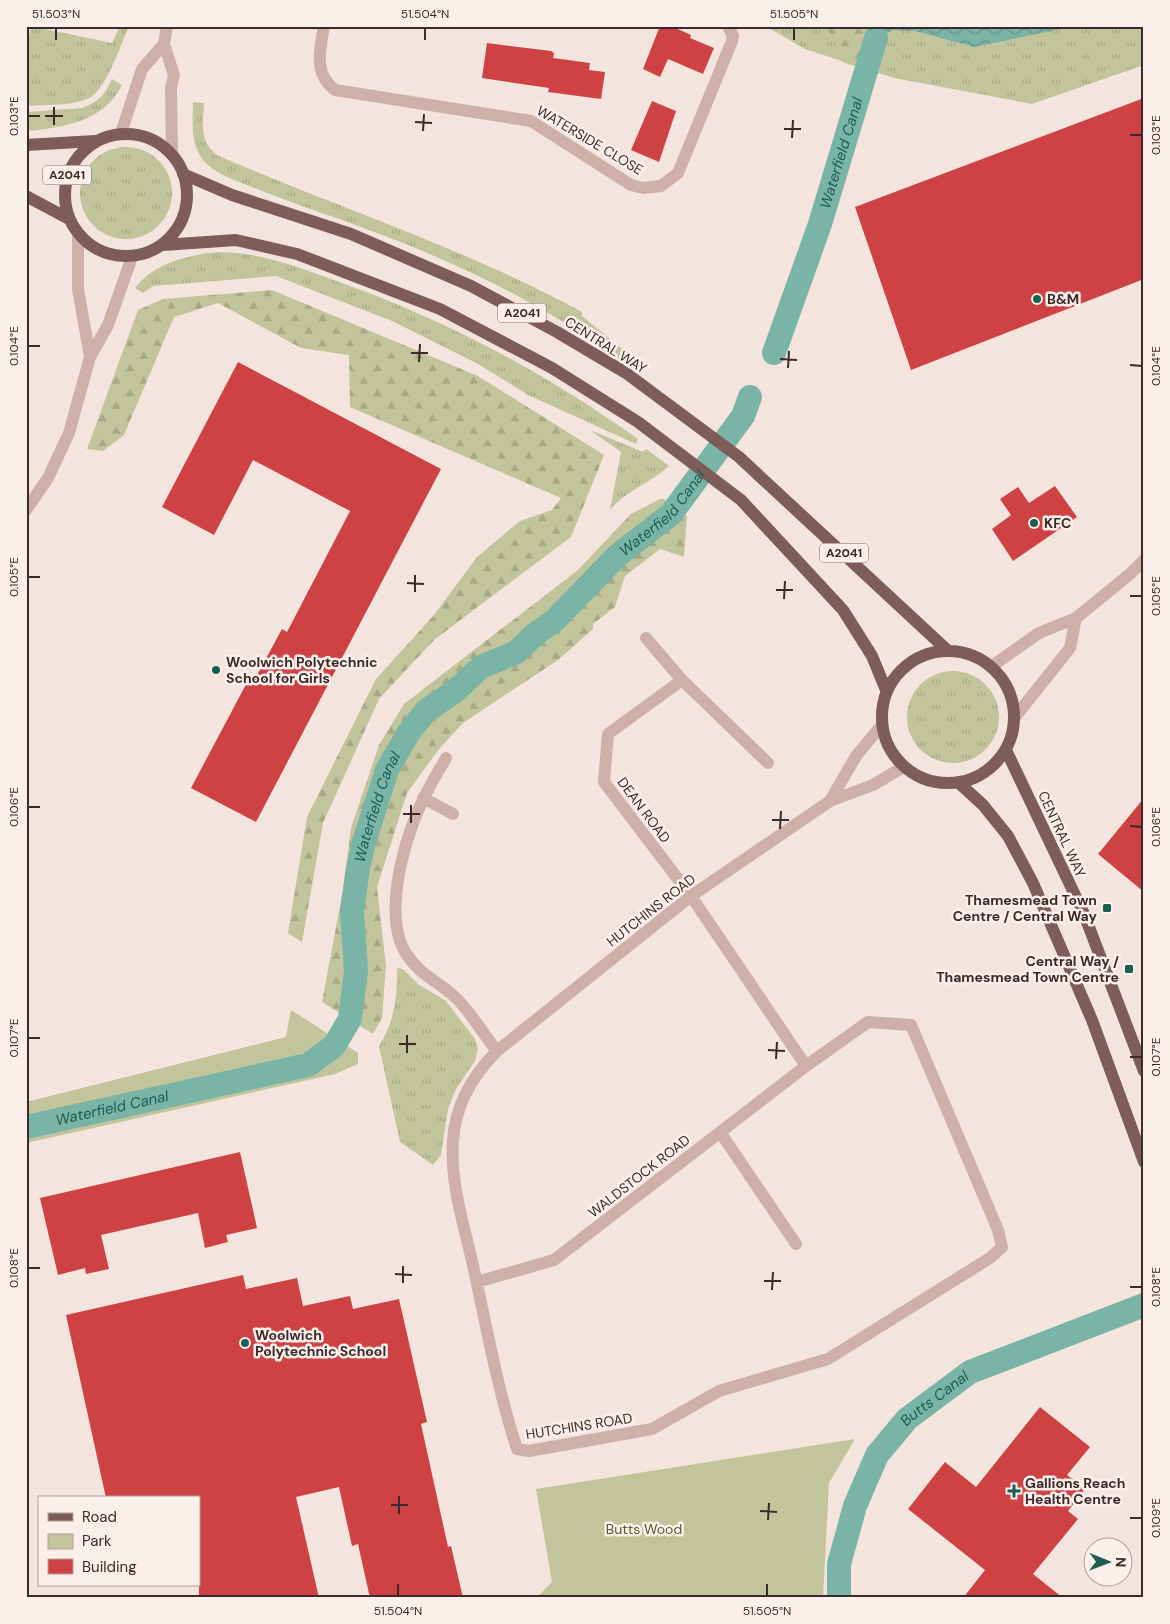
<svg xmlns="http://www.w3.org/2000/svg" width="1170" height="1624" viewBox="0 0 1170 1624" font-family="'DM Sans',sans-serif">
	<defs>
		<pattern id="grass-tufts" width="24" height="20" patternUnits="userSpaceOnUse" patternTransform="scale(1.25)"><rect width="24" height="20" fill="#c2c59c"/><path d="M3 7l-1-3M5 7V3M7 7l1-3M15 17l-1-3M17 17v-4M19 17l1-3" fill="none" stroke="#a7a986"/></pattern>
		<pattern id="forest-firs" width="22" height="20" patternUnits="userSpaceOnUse" patternTransform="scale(1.25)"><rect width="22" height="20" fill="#c2c59c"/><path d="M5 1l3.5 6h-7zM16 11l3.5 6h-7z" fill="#a7a986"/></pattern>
		<pattern id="water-waves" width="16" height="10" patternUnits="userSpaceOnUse" patternTransform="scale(1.25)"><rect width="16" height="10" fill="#7ab4a7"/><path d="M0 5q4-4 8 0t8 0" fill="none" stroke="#659388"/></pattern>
	</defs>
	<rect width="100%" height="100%" fill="#f4e4de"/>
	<path fill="url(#grass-tufts)" d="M 31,26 L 112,43 L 120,26 L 129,26 C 121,44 107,87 91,97 C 74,107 46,104 26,106 L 26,51 Z
		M 765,26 L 1144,26 L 1144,65 L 1032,104 L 894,78 L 805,49 Z
		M 112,79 L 122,85 C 105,121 63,128 26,131 L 26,112 L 82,108 C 98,102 105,95 112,79 Z
		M 193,102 L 204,103 C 203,124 199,141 217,155 C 338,208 465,248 582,312 L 582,316 L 627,353 L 622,360 C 547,307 463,265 377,233 C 335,217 293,204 252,187 C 237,181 220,176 208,165 C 189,148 193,126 193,102 Z
		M80 193a46 46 0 1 1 92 0a46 46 0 1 1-92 0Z
		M 218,252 C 260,252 300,267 339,282 C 446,320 546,373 638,439 L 636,444 L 528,395 L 478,364 L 392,321 L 276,276 L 153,286 L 143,293 L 135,288 C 154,263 188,255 218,252 Z
		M 590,430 L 643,452 L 646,449 L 669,466 C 650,483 626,491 610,510 L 621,452 Z
		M907 717a46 46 0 1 1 92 0a46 46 0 1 1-92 0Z
		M 397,968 L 403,969 L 418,984 L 446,1001 L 475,1039 L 478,1049 L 475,1061 L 456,1089 L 448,1109 L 441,1155 L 433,1165 L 400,1142 L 379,1046 C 395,1021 397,997 397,968 Z"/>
	<path fill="url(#forest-firs)" d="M 822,26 L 867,26 L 871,31 L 861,68 L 842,62 L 840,43 Z
		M 272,290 L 478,376 L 604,455 L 571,537 L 434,640 L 379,699 L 323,823 L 302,942 L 288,933 L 307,817 L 376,679 L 434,615 L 477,557 L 520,521 L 552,510 L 561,498 L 350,407 L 349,355 L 301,348 L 218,303 L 174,317 L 124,435 L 103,451 L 87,449 L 138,310 L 163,299 Z
		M 662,498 L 687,516 L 684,557 L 660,549 L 625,576 L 615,607 L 593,624 L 593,629 L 558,660 L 463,723 L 439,749 L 407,793 L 377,887 L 386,966 L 382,1018 L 373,1034 L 322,1002 L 343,890 L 351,828 L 379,745 L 404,704 L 578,570 L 631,514 Z"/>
	<path fill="#c2c59c" d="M 291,1010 L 358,1053 L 358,1064 L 335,1074 L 26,1143 L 26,1102 L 286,1037 Z
		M 855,1439 L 829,1483 L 823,1598 L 536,1598 L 552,1582 L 536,1489 Z"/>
	<path fill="url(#water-waves)" d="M 867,26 L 1076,26 L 974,47 L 915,31 L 893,30 L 876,38 Z"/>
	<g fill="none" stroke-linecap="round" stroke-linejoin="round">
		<g stroke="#7ab4a7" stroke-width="24">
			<path id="s1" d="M 774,353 L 820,224 L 876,38"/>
			<path id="s2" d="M 26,1127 L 308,1065 L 334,1046 L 350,1019 L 356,971 L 352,911 L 358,868 L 364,842 L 387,770 L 409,732 L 426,711 L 455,691 L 481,667 L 517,652 L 534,635 L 554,621 L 617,556 L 671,514 L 743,416 L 750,397"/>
			<path id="s3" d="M 839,1598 L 839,1564 L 855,1506 L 877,1455 L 907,1419 L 970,1372 L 1144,1305"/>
		</g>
	</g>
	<path fill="#ce4244" d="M 660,26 L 671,26 L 691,35 L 690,38 L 714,48 L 703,74 L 668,59 L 660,77 L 643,69 Z
		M 487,43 L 551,51 L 554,53 L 553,58 L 590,63 L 589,70 L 605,72 L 601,99 L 548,92 L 549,88 L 482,78 Z
		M 1144,98 L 1144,279 L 911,370 L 855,207 Z
		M 652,101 L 676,111 L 659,162 L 631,150 Z
		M 238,362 L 441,469 L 256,822 L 191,788 L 251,675 L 256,677 L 282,629 L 287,632 L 350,511 L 253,460 L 214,535 L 162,507 Z
		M 1055,486 L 1077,517 L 1013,561 L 992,529 L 1011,515 L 1000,499 L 1018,487 L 1029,503 Z
		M 1144,798 L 1144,892 L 1098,854 Z
		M 240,1152 L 257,1228 L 226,1235 L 228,1242 L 205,1248 L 198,1213 L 101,1235 L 109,1269 L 86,1274 L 85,1268 L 58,1275 L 40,1198 Z
		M 243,1275 L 246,1289 L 297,1278 L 303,1306 L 350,1296 L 353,1309 L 399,1299 L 427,1422 L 421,1424 L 448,1547 L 451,1546 L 463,1598 L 370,1598 L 358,1544 L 352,1546 L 339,1487 L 296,1497 L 319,1598 L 199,1598 L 199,1498 L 106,1498 L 66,1315 Z
		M 1040,1407 L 1090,1447 L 1067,1475 L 1085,1489 L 1068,1511 L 1078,1519 L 1033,1574 L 1063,1598 L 963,1598 L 985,1570 L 908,1509 L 945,1462 L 976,1487 Z"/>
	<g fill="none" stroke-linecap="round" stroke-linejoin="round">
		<path stroke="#ceb0a8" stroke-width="12" d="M 167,26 L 164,44 L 174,75 L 171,88 L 172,154
			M 324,26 C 320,51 313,73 335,90 L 531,121 L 631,185 L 643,188 L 661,186 L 678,173 L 732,41 L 733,36 L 728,26
			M 121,133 L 142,69 L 164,44
			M 78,235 L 78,289 L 90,357
			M 26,510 L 48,478 L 69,433 L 90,357 L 108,325 L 132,257
			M 646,638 L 682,680
			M 992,666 L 1039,633 L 1076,618 L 1130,574 L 1144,560
			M 1015,717 L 1070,648 L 1076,618
			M 446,758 C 439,771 430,784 424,798 C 405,835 381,917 407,955 C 421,976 438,981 455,997 C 471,1012 483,1034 497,1051 C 472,1076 455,1106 453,1141 C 450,1181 463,1222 472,1261 C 486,1323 497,1388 517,1449 L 529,1451 L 652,1429 L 719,1391 L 828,1359 L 990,1258 L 1002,1247 L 998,1230 L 911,1025 L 868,1022 L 806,1066
			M 423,798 L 453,814
			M 830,801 L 856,756 L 881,726
			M 497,1051 L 691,896 L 830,801 L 873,785 L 903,767
			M 720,1132 L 796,1244
			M 477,1282 L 554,1260 L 806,1066 L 691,896 L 604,782 L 608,734 L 682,680 L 768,763"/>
		<path stroke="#7d5c59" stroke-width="12" d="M65 195a61 61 0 1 1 122 0a61 61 0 1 1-122 0Z
			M 26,145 L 95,141
			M 183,174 L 232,195 L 351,234 L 471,286 L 557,332 L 626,373 L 739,457 L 947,650
			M 26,196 L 69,219
			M 163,245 L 236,240 L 297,254 L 440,309 L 552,368 L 638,422 L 741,500 L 843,610 L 872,656 L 886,690
			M882 717a66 66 0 1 1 132 0a66 66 0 1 1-132 0Z
			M 1006,750 L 1084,914 L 1144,1071
			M 958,782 L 983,805 L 1008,836 L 1033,883 L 1092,1020 L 1144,1162"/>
	</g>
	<path fill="none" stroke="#3a2a29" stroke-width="2" d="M 56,40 L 56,28M 425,40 L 425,28M 794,40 L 794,28M 28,116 L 40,116M 45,116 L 63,116M 415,122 L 432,123M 54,125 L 54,107M 784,129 L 801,129M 423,131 L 424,114M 1130,135 L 1142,135M 792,138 L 793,120M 28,346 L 40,346M 411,353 L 428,353M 780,359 L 797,360M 419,362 L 420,344M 1130,365 L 1142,366M 788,368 L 789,351M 28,577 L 40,577M 407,583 L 424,584M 776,590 L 793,590M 415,592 L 415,575M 1130,596 L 1142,596M 784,599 L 785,581M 28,807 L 40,807M 403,814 L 420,814M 772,820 L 789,820M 411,823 L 411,805M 1130,826 L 1142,827M 780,829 L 781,811M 28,1038 L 40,1038M 399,1044 L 416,1044M 768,1050 L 785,1051M 407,1053 L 407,1035M 1130,1057 L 1142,1057M 776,1059 L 777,1042M 28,1268 L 40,1268M 395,1274 L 412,1275M 764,1281 L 781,1281M 403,1283 L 403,1266M 1130,1287 L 1142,1287M 772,1290 L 773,1272M 391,1505 L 408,1505M 760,1511 L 777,1512M 399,1514 L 399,1496M 1130,1518 L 1142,1518M 768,1520 L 769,1503M 398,1596 L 398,1584M 767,1596 L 767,1584"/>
	<g fill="#1b5f52" stroke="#fbefeb" stroke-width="2">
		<circle cx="1037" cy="299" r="5"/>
		<circle cx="1034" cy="523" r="5"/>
		<circle cx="216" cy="670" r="5"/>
		<rect x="1102" y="903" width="10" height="10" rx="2.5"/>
		<rect x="1124" y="964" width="10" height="10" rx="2.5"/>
		<circle cx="245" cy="1343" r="5"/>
		<path d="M1011.5 1483.5h5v5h5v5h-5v5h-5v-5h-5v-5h5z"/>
	</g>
	<g text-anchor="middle" stroke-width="5" stroke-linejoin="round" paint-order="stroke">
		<g fill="#fbefeb" stroke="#746563" stroke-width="1">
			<rect x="43" y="165.5" width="48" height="19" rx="4"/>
			<rect x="498" y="303.5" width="48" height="19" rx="4"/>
			<rect x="820" y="543.5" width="48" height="19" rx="4"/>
		</g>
		<g font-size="12" font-weight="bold" fill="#3a2a29">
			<text x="67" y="179">A2041</text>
			<text x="522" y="317">A2041</text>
			<text x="844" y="557">A2041</text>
		</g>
		<g font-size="14" fill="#3a2a29" stroke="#fbefeb">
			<text transform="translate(590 140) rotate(31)" y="5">WATERSIDE CLOSE</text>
			<text transform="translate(606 345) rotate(32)" y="5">CENTRAL WAY</text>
			<text transform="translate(644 810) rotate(53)" y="5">DEAN ROAD</text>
			<text transform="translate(1062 834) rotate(65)" y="5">CENTRAL WAY</text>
			<text transform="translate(651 910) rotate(-38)" y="5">HUTCHINS ROAD</text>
			<text transform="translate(639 1176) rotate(-38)" y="5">WALDSTOCK ROAD</text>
			<text transform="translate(579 1426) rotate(-9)" y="5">HUTCHINS ROAD</text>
		</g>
		<g font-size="14" font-weight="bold" fill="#3a2a29" stroke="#fbefeb" text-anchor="start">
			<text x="1047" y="304">B&amp;M</text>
			<text x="1044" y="528">KFC</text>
			<text x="226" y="667">Woolwich Polytechnic<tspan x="226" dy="16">School for Girls</tspan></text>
			<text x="1097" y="905" text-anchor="end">Thamesmead Town<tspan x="1097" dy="16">Centre / Central Way</tspan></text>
			<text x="1119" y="966" text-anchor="end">Central Way /<tspan x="1119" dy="16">Thamesmead Town Centre</tspan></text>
			<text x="255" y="1340">Woolwich<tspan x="255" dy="16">Polytechnic School</tspan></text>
			<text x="1025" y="1488">Gallions Reach<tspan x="1025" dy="16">Health Centre</tspan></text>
		</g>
		<g font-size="14" fill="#555a2b" stroke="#fbefeb">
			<text x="644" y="1534">Butts Wood</text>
		</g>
		<g font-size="15" font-style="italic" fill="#1b5f52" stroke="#fbefeb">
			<text dy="5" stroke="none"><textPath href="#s1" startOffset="211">Waterfield Canal</textPath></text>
			<text dy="5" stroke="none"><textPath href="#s2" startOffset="989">Waterfield Canal</textPath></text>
			<text dy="5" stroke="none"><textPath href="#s2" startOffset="568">Waterfield Canal</textPath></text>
			<text dy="5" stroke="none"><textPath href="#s2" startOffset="88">Waterfield Canal</textPath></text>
			<text dy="5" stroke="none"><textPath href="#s3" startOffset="231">Butts Canal</textPath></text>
		</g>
	</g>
	<rect width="1170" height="1624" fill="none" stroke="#fbefeb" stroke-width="55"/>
	<rect x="38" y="1496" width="162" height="90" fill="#fbefeb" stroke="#aea09d"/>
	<rect x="48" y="1513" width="25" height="8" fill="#7d5c59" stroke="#aea09d"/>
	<text x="82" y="1522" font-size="15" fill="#3a2a29">Road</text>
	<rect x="48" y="1534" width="25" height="15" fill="#c2c59c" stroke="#aea09d"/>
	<text x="82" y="1546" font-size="15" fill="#3a2a29">Park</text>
	<rect x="48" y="1559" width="25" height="15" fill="#ce4244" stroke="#aea09d"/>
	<text x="82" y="1572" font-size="15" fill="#3a2a29">Building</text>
	<g transform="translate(1108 1562) rotate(91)"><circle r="24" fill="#fbefeb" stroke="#aea09d"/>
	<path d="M0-4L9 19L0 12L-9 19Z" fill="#1b5f52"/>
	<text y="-8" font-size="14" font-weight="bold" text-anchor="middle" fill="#3a2a29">N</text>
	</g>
	<rect x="28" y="28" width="1114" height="1568" fill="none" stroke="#3a2a29" stroke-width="2"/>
	<g font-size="12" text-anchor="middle" fill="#3a2a29">
		<text x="56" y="18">51.503°N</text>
		<text x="425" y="18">51.504°N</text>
		<text x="794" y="18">51.505°N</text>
		<text transform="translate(14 116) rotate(-90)" y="4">0.103°E</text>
		<text transform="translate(1156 135) rotate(-90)" y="4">0.103°E</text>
		<text transform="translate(14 346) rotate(-90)" y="4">0.104°E</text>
		<text transform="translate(1156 366) rotate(-90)" y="4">0.104°E</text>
		<text transform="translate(14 577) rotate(-90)" y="4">0.105°E</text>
		<text transform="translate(1156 596) rotate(-90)" y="4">0.105°E</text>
		<text transform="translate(14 807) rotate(-90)" y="4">0.106°E</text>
		<text transform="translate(1156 827) rotate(-90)" y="4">0.106°E</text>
		<text transform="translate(14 1038) rotate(-90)" y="4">0.107°E</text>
		<text transform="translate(1156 1057) rotate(-90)" y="4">0.107°E</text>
		<text transform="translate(14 1268) rotate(-90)" y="4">0.108°E</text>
		<text transform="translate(1156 1287) rotate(-90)" y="4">0.108°E</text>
		<text transform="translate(1156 1518) rotate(-90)" y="4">0.109°E</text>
		<text x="398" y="1615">51.504°N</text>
		<text x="767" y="1615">51.505°N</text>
	</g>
</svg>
